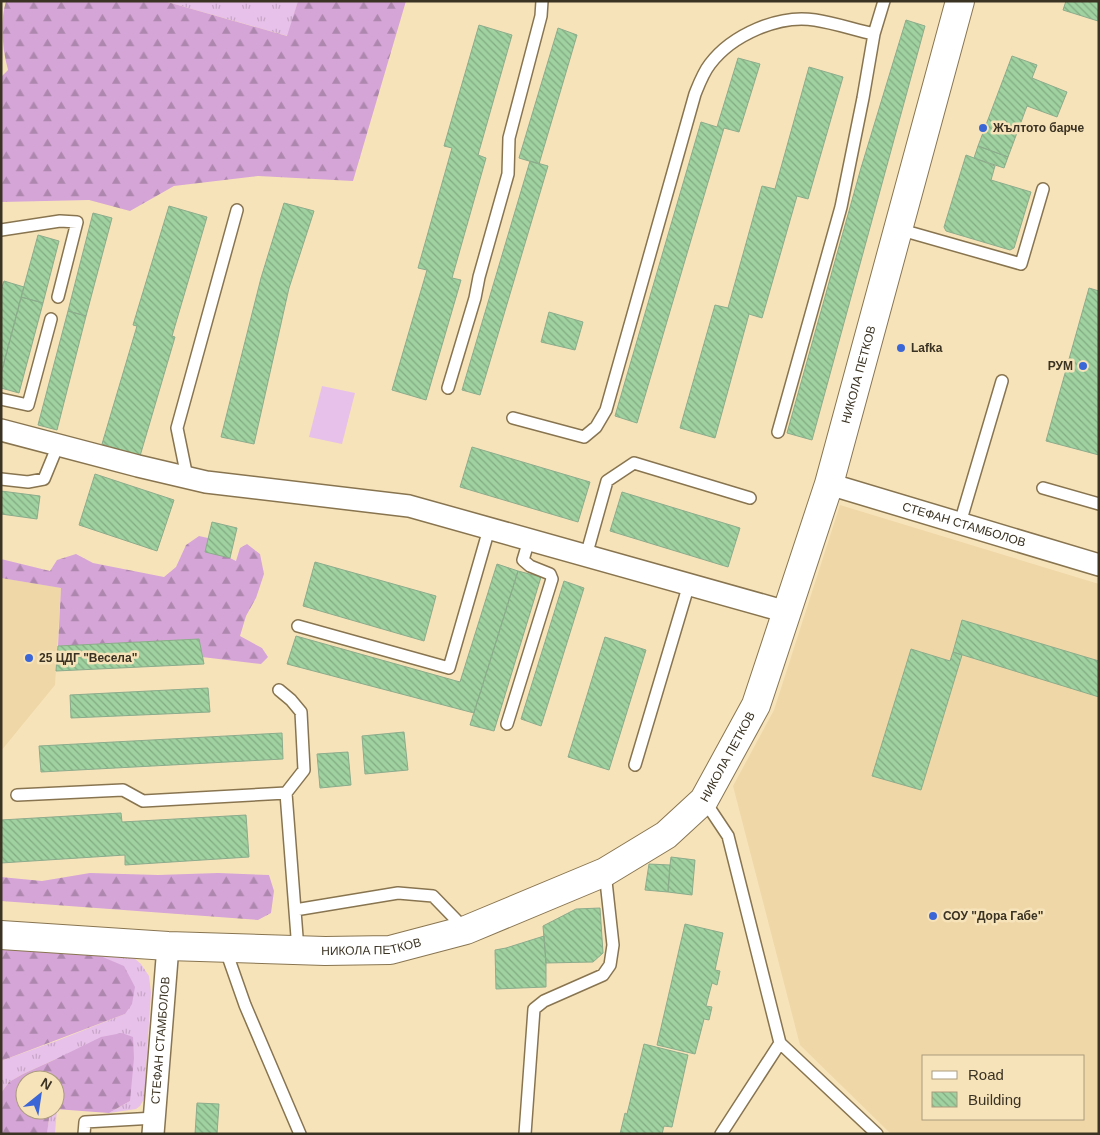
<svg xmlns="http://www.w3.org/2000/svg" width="1100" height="1135" viewBox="0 0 1100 1135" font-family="Arial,sans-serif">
	<defs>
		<pattern id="grass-tufts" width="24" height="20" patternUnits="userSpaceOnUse" patternTransform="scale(1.25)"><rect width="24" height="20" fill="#e7c1e9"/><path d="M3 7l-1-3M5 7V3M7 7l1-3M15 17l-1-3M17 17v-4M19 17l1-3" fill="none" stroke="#c7a6c8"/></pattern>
		<pattern id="forest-firs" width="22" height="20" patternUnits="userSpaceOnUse" patternTransform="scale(1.25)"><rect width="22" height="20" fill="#d5a5d7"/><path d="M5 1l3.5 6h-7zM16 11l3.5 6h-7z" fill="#ae87ae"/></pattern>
		<pattern id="building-back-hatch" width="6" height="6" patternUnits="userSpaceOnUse" patternTransform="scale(1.25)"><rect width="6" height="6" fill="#9fd2a0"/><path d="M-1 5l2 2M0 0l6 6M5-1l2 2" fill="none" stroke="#83ab82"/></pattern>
	</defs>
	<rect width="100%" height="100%" fill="#f7e3ba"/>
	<path fill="#efd7a7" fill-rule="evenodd" d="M 840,505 L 1099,584 L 1099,1134 L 891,1134 L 800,1045 L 733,786 L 774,710 ZM 924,1056 L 1084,1056 L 1084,1119 L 924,1119 Z
		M 1,578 L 61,588 L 55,685 L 1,751 Z"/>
	<path fill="url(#grass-tufts)" d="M 164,1 L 298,1 L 288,36 Z
		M 98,955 L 133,957 L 141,964 L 149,976 L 151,993 L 144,1099 L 140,1106 L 136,1109 L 109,1113 L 130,1101 L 56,1059 L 23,1074 L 9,1082 L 1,1093 L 1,1061 L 59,1040 L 125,1014 Z
		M 55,1109 L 57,1109 L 55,1134 L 47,1134 L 50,1110 L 55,1110 Z"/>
	<path fill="url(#forest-firs)" d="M 6,1 L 164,1 L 287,36 L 298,1 L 406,1 L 353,181 L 258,176 L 174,186 L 130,211 L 89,200 L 1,202 L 1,77 L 8,70 C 2,48 0,22 6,1 Z
		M 199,536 L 208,538 L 230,558 L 236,561 L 240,548 L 247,544 L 260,554 L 264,574 L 256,598 L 246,616 L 240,636 L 262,648 L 268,657 L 261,664 L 202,657 L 198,639 L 58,646 L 61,588 L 1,578 L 1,559 L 50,571 L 57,560 L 76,554 L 93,563 L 164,577 L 176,567 L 186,545 Z
		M 90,873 L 158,875 L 218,873 L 269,875 L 274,891 L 271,913 L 258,920 L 1,901 L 1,877 L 42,881 Z
		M 1,949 L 98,955 L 124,966 L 135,987 L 132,1004 L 125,1014 L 1,1061 Z
		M 122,1033 L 133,1037 L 134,1058 L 130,1101 L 109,1113 L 55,1109 L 55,1080 L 25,1080 L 25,1110 L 52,1110 L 50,1111 L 47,1134 L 1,1134 L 1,1093 L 9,1082 L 23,1074 L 56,1059 L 101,1037 Z"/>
	<path fill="#e7c1e9" d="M 322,386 L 355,393 L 342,444 L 309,437 Z"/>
	<path fill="url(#building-back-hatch)" stroke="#8cac8c" d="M 1066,1 L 1099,1 L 1098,21 L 1063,10 Z
		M 906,20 L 925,26 L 812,440 L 787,433 L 861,168 Z
		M 479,25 L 512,35 L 478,155 L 486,158 L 452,278 L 461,280 L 426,400 L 392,390 L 427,270 L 418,268 L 452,148 L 444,146 Z
		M 558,28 L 577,35 L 539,164 L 519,158 Z
		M 1012,56 L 1037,65 L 1032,78 L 1067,92 L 1057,117 L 1027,106 L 1008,157 L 978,146 Z
		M 738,58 L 760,64 L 739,132 L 724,128 L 637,423 L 615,416 L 701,122 L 717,127 Z
		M 809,67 L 843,77 L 808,199 L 797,196 L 762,318 L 749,314 L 715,438 L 680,428 L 715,305 L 728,308 L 762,186 L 775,189 Z
		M 978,146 L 1008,157 L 1004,168 L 974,158 Z
		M 966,155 L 995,166 L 991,180 L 1031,192 L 1014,248 L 1010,250 L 946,231 L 944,227 Z
		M 530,161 L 548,166 L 480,395 L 462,390 Z
		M 284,203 L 314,211 L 289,288 L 254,444 L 221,437 L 261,278 Z
		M 169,206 L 207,217 L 172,336 L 175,337 L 140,456 L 102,444 L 137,326 L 133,325 Z
		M 93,213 L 112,218 L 86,316 L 68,311 Z
		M 38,235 L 59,241 L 43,303 L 21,297 Z
		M 4,281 L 24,287 L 1,374 L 1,290 Z
		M 1089,288 L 1099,291 L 1099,455 L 1046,441 Z
		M 21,297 L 43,303 L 19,393 L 1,388 L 1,374 Z
		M 68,311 L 86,316 L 57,430 L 38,425 Z
		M 549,312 L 583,322 L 575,350 L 541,342 Z
		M 472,447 L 590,482 L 578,522 L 460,487 Z
		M 95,474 L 174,500 L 157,551 L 79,525 Z
		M 1,491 L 40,496 L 37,519 L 1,514 Z
		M 622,492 L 740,528 L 728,567 L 610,531 Z
		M 212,522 L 237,528 L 230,558 L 205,552 Z
		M 315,562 L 436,596 L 424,641 L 303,606 Z
		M 497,564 L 518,571 L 474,713 L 287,664 L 296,636 L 460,682 Z
		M 518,571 L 541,577 L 494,731 L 470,725 Z
		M 564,581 L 584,588 L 541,726 L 521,719 Z
		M 962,620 L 1099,661 L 1099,697 L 953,652 Z
		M 605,637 L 646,650 L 609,770 L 568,757 Z
		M 199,639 L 204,664 L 56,671 L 58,646 Z
		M 911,649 L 950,661 L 953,652 L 962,655 L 921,790 L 872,776 Z
		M 208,688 L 210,712 L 71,718 L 70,695 Z
		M 404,732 L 408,770 L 365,774 L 362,736 Z
		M 282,733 L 283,759 L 41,772 L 39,746 Z
		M 348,752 L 351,785 L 320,788 L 317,754 Z
		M 121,813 L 122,822 L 246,815 L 249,857 L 125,865 L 125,855 L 1,863 L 1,820 Z
		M 671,857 L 695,860 L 692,895 L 668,892 L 670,865 Z
		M 649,864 L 670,865 L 668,892 L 645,890 Z
		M 600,908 L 603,953 L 593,962 L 546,963 L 543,926 L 576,909 Z
		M 685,924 L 723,933 L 715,970 L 720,971 L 717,985 L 712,983 L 706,1006 L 712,1007 L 709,1020 L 704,1019 L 695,1054 L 657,1045 Z
		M 544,936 L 546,963 L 546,987 L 496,989 L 495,950 L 506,948 Z
		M 644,1044 L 688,1055 L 672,1127 L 664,1126 L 662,1134 L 620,1134 L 625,1113 L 627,1114 Z
		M 197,1103 L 219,1104 L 217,1134 L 195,1134 Z"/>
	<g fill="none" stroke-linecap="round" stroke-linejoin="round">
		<defs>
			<path id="lane" d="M 898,229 L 1021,264 L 1043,189
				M 1,230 L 60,221 L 77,222 L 58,297
				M 448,388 L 475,298 L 479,277 L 508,174 L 509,138 L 541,16 L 542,1
				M 1,399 L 28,405 L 51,319
				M 513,418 L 584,437 L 596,427 L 606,410 L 695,94 C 699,84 703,73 710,64 C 732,35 779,14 815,20 C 835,23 855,30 874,34
				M 778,432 L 841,207 L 863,98 L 874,34 L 884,1
				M 187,477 L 177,428 L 237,210
				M 1,479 L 28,482 L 44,479 L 58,445
				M 1043,488 L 1099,504
				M 960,523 L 1002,381
				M 586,556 L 607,481 L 634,463 L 750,498
				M 298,626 L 449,668 L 489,529
				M 279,690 L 291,700 L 301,712 L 304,770 L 286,793
				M 507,724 L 552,579 L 550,574 L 530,566 L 523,560 L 529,540
				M 635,765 L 689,584
				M 17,795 L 123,790 L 143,801 L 286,793 L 298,950
				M 704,800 L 728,836 L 780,1043 L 721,1134
				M 295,910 L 398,893 L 433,896 L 465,929
				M 225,948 L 245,1005 L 300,1134
				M 780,1043 L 877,1134
				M 84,1134 L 85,1122 L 155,1118
				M 525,1134 L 534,1009 L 544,1001 L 603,975 L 610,965 L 613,945 L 605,872"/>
			<g id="street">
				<path d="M 1,430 L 138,466 L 206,482 L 409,506 L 787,612"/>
				<path id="s1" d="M 829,484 L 1099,565"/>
				<path id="s2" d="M 153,1134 L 168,946"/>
			</g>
			<g id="secondary">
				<path id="s3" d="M 1,935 L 168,946 L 325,951 L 390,950 L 466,930 L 605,872 L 666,835 L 704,800 L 756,705 L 829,484 L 960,1"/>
			</g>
		</defs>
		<use href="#lane" stroke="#887550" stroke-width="14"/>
		<use href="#street" stroke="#887550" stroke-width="24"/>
		<use href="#secondary" stroke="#887550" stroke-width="30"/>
		<use href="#lane" stroke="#fff" stroke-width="11"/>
		<use href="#street" stroke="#fff" stroke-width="21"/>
		<use href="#secondary" stroke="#fff" stroke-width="28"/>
	</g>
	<g fill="#3a66d6" stroke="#f7e3ba" stroke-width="2">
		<circle cx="983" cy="128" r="5"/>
		<circle cx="901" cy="348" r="5"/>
		<circle cx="1083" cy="366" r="5"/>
		<circle cx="29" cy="658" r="5"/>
		<circle cx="933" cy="916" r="5"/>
	</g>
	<g text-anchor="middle" stroke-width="5" stroke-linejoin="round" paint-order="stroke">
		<g font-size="12" font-weight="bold" fill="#3a3222" stroke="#f7e3ba" text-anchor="start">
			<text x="993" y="132">Жълтото барче</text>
			<text x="911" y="352">Lafka</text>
			<text x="1073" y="370" text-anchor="end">РУМ</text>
			<text x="39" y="662">25 ЦДГ "Весела"</text>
			<text x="943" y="920">СОУ "Дора Габе"</text>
		</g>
		<g font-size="12" fill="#3a3222" stroke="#f7e3ba">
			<text dy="4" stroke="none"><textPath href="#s3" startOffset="1196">НИКОЛА ПЕТКОВ</textPath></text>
			<text dy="4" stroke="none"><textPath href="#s1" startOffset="141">СТЕФАН СТАМБОЛОВ</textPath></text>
			<text dy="4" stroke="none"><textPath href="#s3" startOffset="791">НИКОЛА ПЕТКОВ</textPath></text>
			<text dy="4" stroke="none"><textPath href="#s3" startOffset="371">НИКОЛА ПЕТКОВ</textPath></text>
			<text dy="4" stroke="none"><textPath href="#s2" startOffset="94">СТЕФАН СТАМБОЛОВ</textPath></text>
		</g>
	</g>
	<rect width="1100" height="1135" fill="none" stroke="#3a3222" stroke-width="5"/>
	<rect x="922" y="1055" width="162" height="65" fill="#f7e3ba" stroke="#ab9c7d"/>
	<rect x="932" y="1071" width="25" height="8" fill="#ffffff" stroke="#ab9c7d"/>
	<text x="968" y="1080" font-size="15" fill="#3a3222">Road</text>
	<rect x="932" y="1092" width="25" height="15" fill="url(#building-back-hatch)" stroke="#ab9c7d"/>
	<text x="968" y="1105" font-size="15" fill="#3a3222">Building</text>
	<g transform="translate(40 1095) rotate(30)"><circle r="24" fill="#f7e3ba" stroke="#ab9c7d"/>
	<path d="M0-4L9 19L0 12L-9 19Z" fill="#3a66d6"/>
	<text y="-8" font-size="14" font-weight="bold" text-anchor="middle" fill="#3a3222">N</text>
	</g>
</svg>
